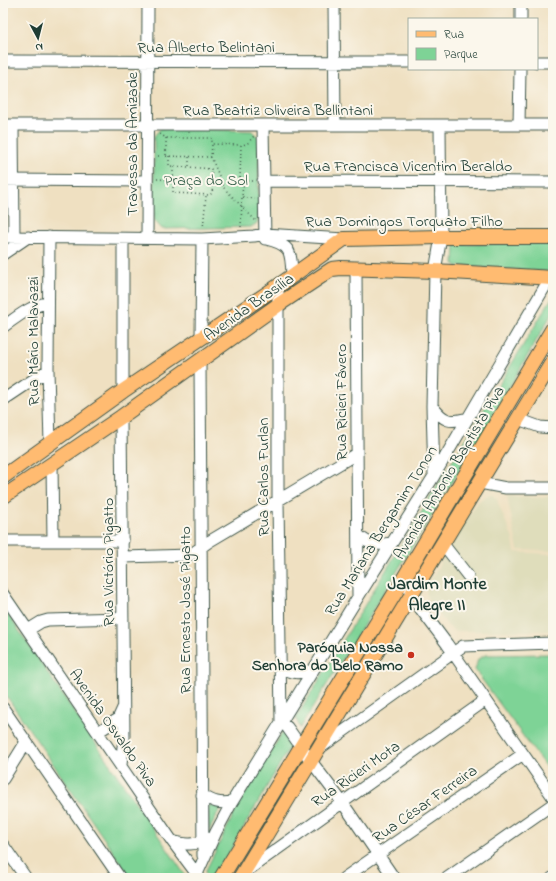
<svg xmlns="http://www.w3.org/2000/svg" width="556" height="881" viewBox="0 0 556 881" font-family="'Indie Flower',sans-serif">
	<rect width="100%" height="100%" fill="#fbf7ec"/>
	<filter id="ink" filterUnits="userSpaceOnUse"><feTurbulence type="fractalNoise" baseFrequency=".025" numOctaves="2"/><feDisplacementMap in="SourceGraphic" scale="8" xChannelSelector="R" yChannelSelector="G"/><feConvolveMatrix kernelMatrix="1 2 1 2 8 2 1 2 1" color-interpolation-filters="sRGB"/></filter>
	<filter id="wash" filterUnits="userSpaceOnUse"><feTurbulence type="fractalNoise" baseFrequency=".012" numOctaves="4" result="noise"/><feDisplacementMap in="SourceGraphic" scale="16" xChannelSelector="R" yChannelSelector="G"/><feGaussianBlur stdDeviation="0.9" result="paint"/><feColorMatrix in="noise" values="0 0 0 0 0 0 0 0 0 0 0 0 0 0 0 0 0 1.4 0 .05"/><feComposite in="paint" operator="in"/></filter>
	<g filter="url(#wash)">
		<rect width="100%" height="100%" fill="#efe0c1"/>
		<path fill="#dfddbb" d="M 492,495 L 497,499 L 499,506 L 513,539 L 515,552 L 553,554 L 553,631 L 454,631 L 447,625 L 428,599 L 426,589 L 456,535 L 479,501 L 486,496 Z
			M 507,496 L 553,497 L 553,551 L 518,550 Z"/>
		<path fill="#7ed396" stroke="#4e8865" d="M 161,128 L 252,131 L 259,138 L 258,219 L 257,223 L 251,227 L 162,229 L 154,220 L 154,136 Z
			M 553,242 L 553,272 L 456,266 L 454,263 L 455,246 L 457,245 Z
			M 553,296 L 553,312 L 484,431 L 300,728 L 296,718 Z
			M 3,607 L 187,878 L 131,878 L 3,691 Z
			M 553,654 L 553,777 L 475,670 L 478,659 L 486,655 Z
			M 284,730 L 292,743 L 218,872 L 209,877 L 205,872 L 239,804 Z
			M 208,805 L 221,807 L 209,831 Z"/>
	</g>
	<g filter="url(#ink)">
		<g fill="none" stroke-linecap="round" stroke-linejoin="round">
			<defs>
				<path id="minor" d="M 334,3 L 335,125
					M 521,19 L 521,3
					M 3,61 L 409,62
					M 537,62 L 553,62
					M 3,125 L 553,125
					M 519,125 L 520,69
					M 13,126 L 14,237
					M 263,126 L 265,239
					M 3,180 L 147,181
					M 263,181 L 553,182
					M 3,237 L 202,239 L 254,236 L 265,234 L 344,239
					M 49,237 L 48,370 L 50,444
					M 147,238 L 148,3
					M 266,239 C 291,245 291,251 292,275
					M 3,254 L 28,237
					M 356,269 L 358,596
					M 278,286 L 278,500 L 281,723 L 287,727 L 311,761 L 342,802 L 394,878
					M 3,327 C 17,317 30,306 47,303
					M 201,338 L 202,239
					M 200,361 L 203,856
					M 123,391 L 123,239
					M 3,400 L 48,370
					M 432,406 C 444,422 450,423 468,418
					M 518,419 L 540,427 L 553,428
					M 52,463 L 53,541
					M 434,476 L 432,406 L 435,271 L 441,237 L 440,126
					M 480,483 L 506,488 L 553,488
					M 358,535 C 371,546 375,545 392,543
					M 3,541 L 123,541
					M 443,544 L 468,576
					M 124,557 L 190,555 L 210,541 L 356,454
					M 406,574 L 411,596 L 447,644 L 553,797
					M 3,594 L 172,841 L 199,877
					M 28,630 L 41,622 L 48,620 L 123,618
					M 280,667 C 294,674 297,674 313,670
					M 3,708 L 120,878
					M 98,732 L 118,719 L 123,708
					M 320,748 L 463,646 L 553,643
					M 121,765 L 124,738 L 121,417
					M 3,779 L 26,742
					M 202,795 C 214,802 218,804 232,802
					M 172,841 C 185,845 196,846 207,838
					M 3,845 L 26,878
					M 245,872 L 486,700
					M 197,874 L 216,832 L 232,802 L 358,597 L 434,476 L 550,278
					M 344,878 L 523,754
					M 447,878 L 553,804
					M 552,878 L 553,878"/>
				<path id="major" d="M 3,477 L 123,391 L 278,286 L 344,239 L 441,237 L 553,237
					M 3,497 L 121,417 L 278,305 L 332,269 L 341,268 L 435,271 L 553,278
					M 221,878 L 395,593 L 553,328
					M 240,878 L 553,361"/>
			</defs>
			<use href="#minor" stroke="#3e5549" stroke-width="13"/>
			<use href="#major" stroke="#3e5549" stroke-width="16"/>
			<path stroke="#3e5549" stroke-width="1.5" stroke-dasharray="1 3" stroke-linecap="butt" d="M 160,134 L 166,138 L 212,138 L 212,144 L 241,145
				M 166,138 L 166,156
				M 158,156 L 211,157 L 212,144
				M 169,156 L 169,166 L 189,167
				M 189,157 L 189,167 L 211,169 L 213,185 L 223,185 L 211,157
				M 173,167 L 173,193 L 210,195 L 212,193 L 213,185
				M 157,179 L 173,180
				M 253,181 L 240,181 L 241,145 L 247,144 L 254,136
				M 243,182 L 242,197 L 255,199
				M 221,185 L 256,221
				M 223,185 L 231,184 L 231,180 L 240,181
				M 241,227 L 242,197
				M 203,229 L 206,196"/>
			<use href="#minor" stroke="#fff" stroke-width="11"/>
			<use href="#major" stroke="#ffbb71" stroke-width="14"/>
		</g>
	</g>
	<circle fill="#c8321e" stroke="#fbf7ec" stroke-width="1.5" cx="411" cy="655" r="4"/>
	<g text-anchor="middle" stroke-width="4" stroke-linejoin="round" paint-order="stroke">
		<g font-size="16" fill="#1f3d34" stroke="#fbf7ec">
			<text x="206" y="52">Rua Alberto Belintani</text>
			<text x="278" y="115">Rua Beatriz Oliveira Bellintani</text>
			<text transform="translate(131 144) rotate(-90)" y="6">Travessa da Amizade</text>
			<text x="408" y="171">Rua Francisca Vicentim Beraldo</text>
			<text x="404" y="226">Rua Domingos Torquato Filho</text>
			<text transform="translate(248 306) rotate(-35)" y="6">Avenida Brasília</text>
			<text transform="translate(32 341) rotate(-90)" y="6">Rua Mário Malavazzi</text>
			<text transform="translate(340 402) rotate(-90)" y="6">Rua Ricieri Fávero</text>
			<text transform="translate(448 472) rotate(-59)" y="6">Avenida Antonio Baptista Piva</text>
			<text transform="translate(262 477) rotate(-90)" y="6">Rua Carlos Furlan</text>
			<text transform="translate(380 530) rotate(-58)" y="6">Rua Mariana Bergamim Tonon</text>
			<text transform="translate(107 562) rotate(-90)" y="6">Rua Victório Pigatto</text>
			<text transform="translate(184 610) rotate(-90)" y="6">Rua Ernesto José Pigatto</text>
			<text transform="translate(114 727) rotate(55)" y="6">Avenida Osvaldo Piva</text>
			<text transform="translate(355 773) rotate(-35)" y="6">Rua Ricieri Mota</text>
			<text transform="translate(424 803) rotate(-35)" y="6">Rua César Ferreira</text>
		</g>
		<g font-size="16" fill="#37624c" stroke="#fbf7ec">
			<text x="206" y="185">Praça do Sol</text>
		</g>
		<g font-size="16" font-weight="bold" fill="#1f3d34" stroke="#fbf7ec" text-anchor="end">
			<text x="403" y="652">Paróquia Nossa<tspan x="403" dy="18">Senhora do Belo Ramo</tspan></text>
		</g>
		<g font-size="18" font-weight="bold" fill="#1f3d34" stroke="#fbf7ec">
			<text x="437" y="589">Jardim Monte<tspan x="437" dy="21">Alegre II</tspan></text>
		</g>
	</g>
	<rect width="556" height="881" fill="none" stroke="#fbf7ec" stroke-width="16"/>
	<rect x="408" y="18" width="130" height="52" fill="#fbf7ec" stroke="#a3ada2"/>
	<rect x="416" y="31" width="20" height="6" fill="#ffbb71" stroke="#a3ada2"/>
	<text x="444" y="38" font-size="12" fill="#1f3d34">Rua</text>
	<rect x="416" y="48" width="20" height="12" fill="#7ed396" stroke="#a3ada2"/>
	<text x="444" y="58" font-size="12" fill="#1f3d34">Parque</text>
	<g transform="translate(38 38) rotate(173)" stroke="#fbf7ec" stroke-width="3" paint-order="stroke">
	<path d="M0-3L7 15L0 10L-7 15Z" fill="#1f3d34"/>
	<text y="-6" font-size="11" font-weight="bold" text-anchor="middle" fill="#1f3d34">N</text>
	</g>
</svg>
